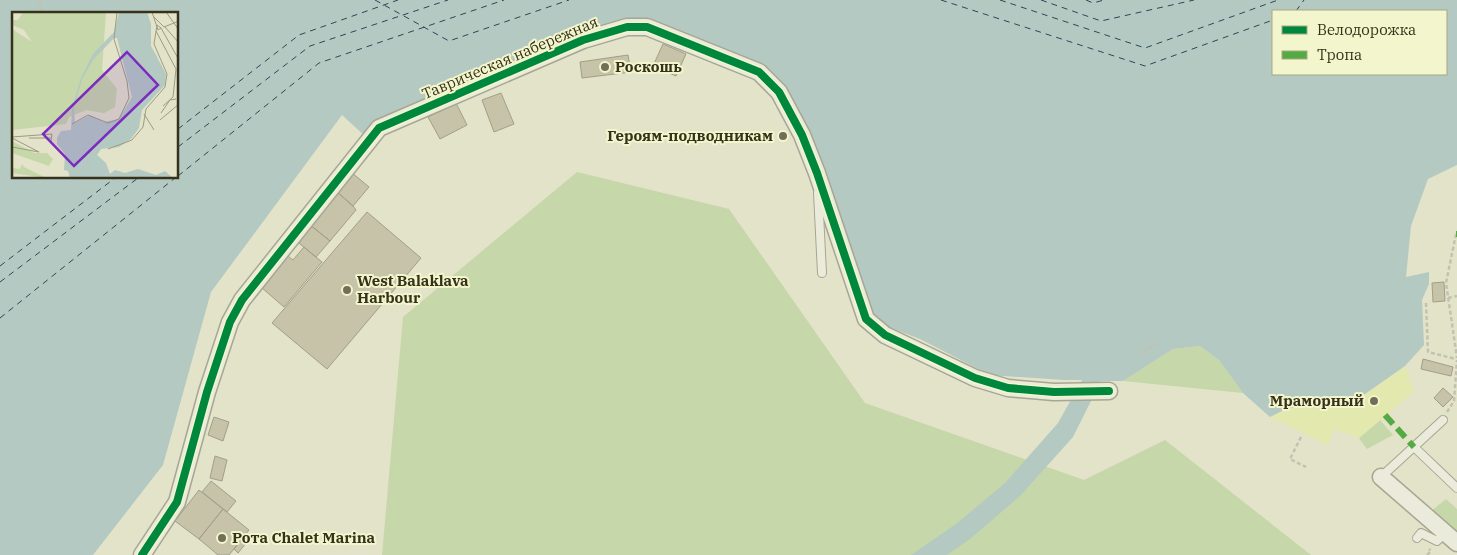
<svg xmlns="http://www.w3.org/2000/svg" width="1457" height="555" viewBox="0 0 1457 555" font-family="'IBM Plex Serif',serif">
	<rect width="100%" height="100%" fill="#e2e3c8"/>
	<path fill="#c6d7a9" d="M 577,172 L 729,209 L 865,403 L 1084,480 L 1165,440 L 1311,555 L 382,555 L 403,317 Z
		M 1200,346 L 1219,360 L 1243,393 L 1123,381 L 1173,349 Z
		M 1380,420 L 1393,435 L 1367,449 L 1359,438 Z
		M 1446,499 L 1457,509 L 1457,538 L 1429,513 Z"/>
	<path fill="#e3e8ae" d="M 1405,366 L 1414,392 L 1359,438 L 1334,429 L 1328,445 L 1270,417 L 1288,408 L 1325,407 L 1365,394 Z"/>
	<path fill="#b4c9c2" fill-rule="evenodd" d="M 0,0 L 1457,0 L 1457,165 L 1428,179 L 1411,226 L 1406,277 L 1429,272 L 1429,284 L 1422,300 L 1424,345 L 1405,366 L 1365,394 L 1325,407 L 1288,408 L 1270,417 L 1243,393 L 1219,360 L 1200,346 L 1173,349 L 1123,381 L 1101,381 L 1073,437 L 1020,496 L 970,539 L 947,555 L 911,555 L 956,524 L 1005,483 L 1058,423 L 1082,380 L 1064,380 L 990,375 L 920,339 L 883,325 L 870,318 L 783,92 L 647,23 L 366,137 L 342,115 L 211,292 L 163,465 L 93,555 L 0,555 ZM 1273,11 L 1446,11 L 1446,74 L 1273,74 ZM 14,14 L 178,14 L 178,178 L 14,178 Z"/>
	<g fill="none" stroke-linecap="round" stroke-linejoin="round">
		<path stroke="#294856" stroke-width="1" stroke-dasharray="6 5" stroke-linecap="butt" d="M 375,0 L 449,41 L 569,0
			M 941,0 L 1145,66 L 1273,20
			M 1000,0 L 1145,48 L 1278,0
			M 1041,0 L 1101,21 L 1194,0
			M 1086,0 L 1093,3 L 1104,0
			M 1296,11 L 1304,0
			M 178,129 L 299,35 L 398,0
			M 178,147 L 310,46 L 448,0
			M 178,176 L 319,63 L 504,0
			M 0,266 L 115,178
			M 0,282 L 138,178
			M 0,318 L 175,178"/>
	</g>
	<path fill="#c6c3a9" stroke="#a29f88" d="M 663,44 L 686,54 L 676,76 L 653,66 Z
		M 628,55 L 631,72 L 582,78 L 580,62 Z
		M 501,93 L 514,124 L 494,132 L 482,100 Z
		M 456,103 L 467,125 L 440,139 L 428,117 Z
		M 351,172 L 369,187 L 353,206 L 336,191 Z
		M 336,191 L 353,206 L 356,210 L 330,241 L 309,224 Z
		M 367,212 L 421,258 L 327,369 L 272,323 Z
		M 309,224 L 330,241 L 316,257 L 295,240 Z
		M 304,247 L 322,262 L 284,307 L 262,288 L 269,280 L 265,276 L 284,253 L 293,260 Z
		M 1444,282 L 1445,301 L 1433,302 L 1432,283 Z
		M 1423,359 L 1453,367 L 1451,376 L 1421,369 Z
		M 1443,388 L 1453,397 L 1443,407 L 1434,398 Z
		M 214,417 L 229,422 L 223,441 L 208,435 Z
		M 215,456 L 227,460 L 222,481 L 210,478 Z
		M 211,481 L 236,501 L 227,512 L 202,492 Z
		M 199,490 L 223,509 L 199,539 L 175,521 Z
		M 223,509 L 249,530 L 229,555 L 218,555 L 199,539 Z
		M 242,539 L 246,543 L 238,553 L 234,549 Z"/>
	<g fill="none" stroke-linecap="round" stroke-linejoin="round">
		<defs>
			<path id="lane" d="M 818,193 L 822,273
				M 1414,447 L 1457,488
				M 1381,477 L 1443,420
				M 1417,538 L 1421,533 L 1437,541 L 1445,533"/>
			<path id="street" d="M 1381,477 L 1457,543
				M 142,555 L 177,502 L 207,392 L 230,322 L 242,300 L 379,128 L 583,40 L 627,27 L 647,27 L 759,72 L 779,92 L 802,135 L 817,173 L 866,319 L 885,335 L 975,378 L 1008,388 L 1054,392 L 1109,391"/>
		</defs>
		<use href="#lane" stroke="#a7a692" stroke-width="10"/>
		<use href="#street" stroke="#a7a692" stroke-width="19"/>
		<path stroke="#c2c2b0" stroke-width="2.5" stroke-dasharray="4 2.5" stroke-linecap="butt" d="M 40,0 L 41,14
			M 1456,234 L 1446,283 L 1457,358
			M 1448,298 L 1457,296
			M 1426,303 L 1428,352 L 1456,359
			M 1142,353 L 1157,342
			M 1447,412 L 1454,401 L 1457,360
			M 1301,437 L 1290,459 L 1306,467
			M 1427,555 L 1431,551 L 1429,549"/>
		<use href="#lane" stroke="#eaebda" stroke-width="8"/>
		<use href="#street" stroke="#eaebda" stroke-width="16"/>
		<path stroke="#54ab43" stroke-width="6" stroke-dasharray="12 6" stroke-linecap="butt" d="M 1456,234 L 1457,234
			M 1385,415 L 1414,447"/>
		<defs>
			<path id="cycleway" d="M 142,555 L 177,502 L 207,392 L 230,322 L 242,300 L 379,128 L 583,40 L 627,27 L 647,27 L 759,72 L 779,92 L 802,135 L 817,173 L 866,319 L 885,335 L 975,378 L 1008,388 L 1054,392 L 1109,391"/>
		</defs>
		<use href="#cycleway" stroke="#f3f6cc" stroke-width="11"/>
		<use href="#cycleway" stroke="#00873e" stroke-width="8"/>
	</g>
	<g fill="#726f58" stroke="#f3f6cc" stroke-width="2">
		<circle cx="605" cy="67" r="5"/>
		<circle cx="783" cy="136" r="5"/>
		<circle cx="347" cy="290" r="5"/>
		<circle cx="1374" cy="401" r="5"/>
		<circle cx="222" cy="538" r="5"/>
	</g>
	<g text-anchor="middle" stroke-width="4" stroke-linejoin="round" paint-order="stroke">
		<g font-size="15" fill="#35311b" stroke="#f3f6cc">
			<text transform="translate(510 58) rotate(-23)" y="5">Таврическая набережная</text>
		</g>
		<g font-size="15" font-weight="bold" fill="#35311b" stroke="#f3f6cc" text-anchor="start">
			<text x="615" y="72">Роскошь</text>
			<text x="773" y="141" text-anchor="end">Героям-подводникам</text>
			<text x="357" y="286">West Balaklava<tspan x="357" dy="17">Harbour</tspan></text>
			<text x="1364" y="406" text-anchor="end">Мраморный</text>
			<text x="232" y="543">Рота Chalet Marina</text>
		</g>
	</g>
	<g transform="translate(12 12)">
		<rect width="166" height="166" fill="#e2e3c8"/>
		<path d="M 11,0 L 94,0 L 90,58 L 105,77 L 103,95 L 92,101 L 74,98 L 57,105 L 54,112 L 0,118 L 0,17 L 20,30 L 12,18 L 0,13 L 0,8 L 6,8 ZM 0,129 L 22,141 L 35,141 L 41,147 L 37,154 L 0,141 ZM 10,152 L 12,155 L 34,166 L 0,161 L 0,156 L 8,157 Z" fill="#c6d7a9"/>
		<path d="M 107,0 L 135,0 L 139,12 L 139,34 L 154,62 L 153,73 L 130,98 L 127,116 L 119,127 L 107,135 L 89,137 L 85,143 L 94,151 L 98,162 L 103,158 L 113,161 L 126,157 L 144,163 L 153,159 L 161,166 L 58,166 L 56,159 L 52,158 L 53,142 L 45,132 L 45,126 L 49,119 L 59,118 L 60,96 L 69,66 L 81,42 L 102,20 ZM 102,26 L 105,26 L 120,85 L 107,107 L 92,110 L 78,103 L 63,111 L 62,96 L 70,67 L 81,48 Z" fill="#b4c9c2" fill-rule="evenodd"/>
		<path fill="none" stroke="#b4c9c2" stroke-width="2.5" d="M 73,166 L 71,144 L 76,133 L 106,118 L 120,95M 76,166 L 72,144 L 77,134 L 107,119 L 124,87 L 128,54 L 145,45M 86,166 L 74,144 L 81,133 L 108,120 L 126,87 L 131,50 L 144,43M 89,166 L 76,144 L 83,134 L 110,122 L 127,87 L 135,49"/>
		<path fill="none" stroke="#9d9c83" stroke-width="1" d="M 140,0 L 146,18 L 149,16 L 145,13M 154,0 L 167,18M 142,5 L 152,15 L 167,9M 153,15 L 167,31M 149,16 L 167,48M 144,19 L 164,57 L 161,85 L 151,94M 149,101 L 158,88 L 164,87M 132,102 L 142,118M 148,108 L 167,92M 60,112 L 76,103 L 96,111 L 107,107 L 117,86 L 115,69 L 102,27 L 105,0M 0,125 L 40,122 L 39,129M 0,126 L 27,140 L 0,135M 17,126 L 39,126M 96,137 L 120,128 L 131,115 L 134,97 L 153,75 L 155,62 L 142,32 L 145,13"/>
		<path fill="#7b2cbf" fill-opacity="0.15" stroke="#7b2cbf" stroke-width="2.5" d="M 115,40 L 146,73 L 62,154 L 31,122 Z"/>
		<rect width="166" height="166" fill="none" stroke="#35311b" stroke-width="2.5"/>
	</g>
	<rect x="1272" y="10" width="175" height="65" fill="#f3f6cc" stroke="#a7a785"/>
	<rect x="1282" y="26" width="25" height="8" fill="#00873e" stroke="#a7a785"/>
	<text x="1317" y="35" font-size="15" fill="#35311b">Велодорожка</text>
	<rect x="1282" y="51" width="25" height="8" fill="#54ab43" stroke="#a7a785"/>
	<text x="1317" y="60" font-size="15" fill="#35311b">Тропа</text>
</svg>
